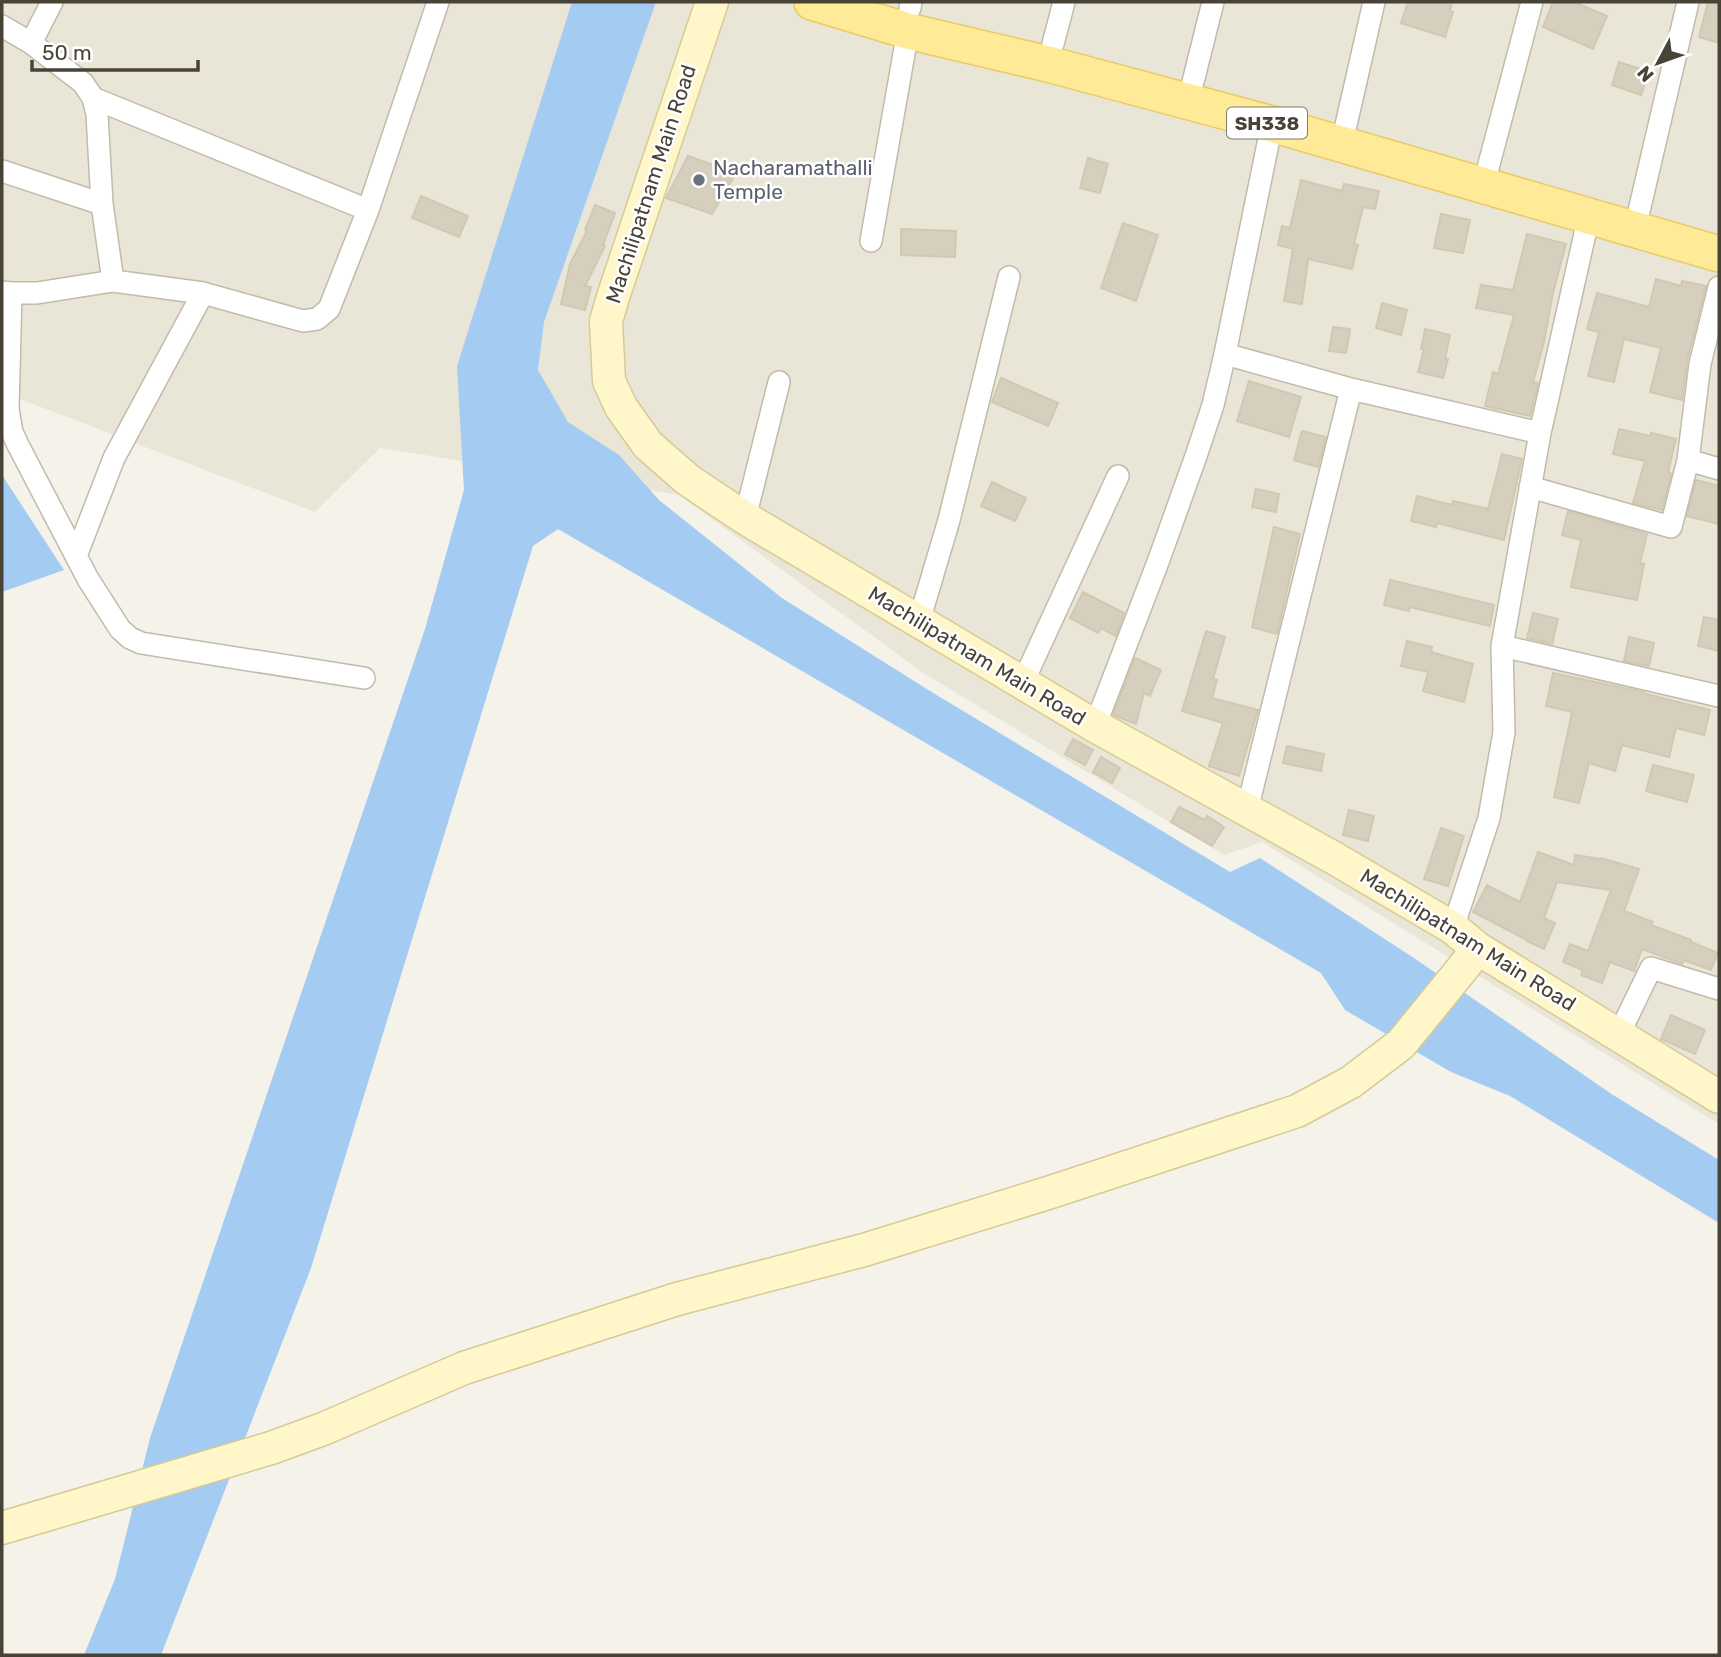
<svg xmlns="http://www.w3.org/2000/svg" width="1721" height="1657" viewBox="0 0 1721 1657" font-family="Rubik,sans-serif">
	<rect width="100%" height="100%" fill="#f5f2e9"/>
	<path fill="#e9e5d7" d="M 2,2 L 1719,2 L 1719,1124 L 1262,842 L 1224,855 L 925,674 L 679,495 L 380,448 L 315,512 L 2,392 Z"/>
	<path fill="#a4ccf3" d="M 572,2 L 656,2 L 544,322 L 538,370 L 568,422 L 619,455 L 659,500 L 782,598 L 930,691 L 1230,872 L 1260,858 L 1414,958 L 1613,1095 L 1719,1160 L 1719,1223 L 1510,1096 L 1451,1072 L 1345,1010 L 1321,973 L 558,529 L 533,546 L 311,1268 L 161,1655 L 84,1655 L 115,1579 L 150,1438 L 425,629 L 464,490 L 457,366 Z
		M 2,475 L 64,570 L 2,592 Z"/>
	<path fill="#d7cfbe" stroke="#d2c8b1" stroke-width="2" d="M 1408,2 L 1452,2 L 1450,11 L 1453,12 L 1445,37 L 1401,23 Z
		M 1553,2 L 1574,2 L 1607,16 L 1593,49 L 1543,27 Z
		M 1708,2 L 1719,2 L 1719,43 L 1699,37 Z
		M 1619,62 L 1649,72 L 1641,95 L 1612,85 Z
		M 688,156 L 736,173 L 712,214 L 666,198 Z
		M 1088,158 L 1108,164 L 1100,193 L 1080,188 Z
		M 1301,180 L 1342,191 L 1344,184 L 1379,191 L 1375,209 L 1363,207 L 1354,244 L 1358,245 L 1352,269 L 1308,259 L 1302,304 L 1284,301 L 1293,249 L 1278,245 L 1282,226 L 1290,228 Z
		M 421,196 L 468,216 L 459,237 L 412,218 Z
		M 595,205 L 615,213 L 603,245 L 605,246 L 585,286 L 591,287 L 585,310 L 561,304 L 570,264 L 587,231 L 585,230 Z
		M 1441,214 L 1470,220 L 1463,253 L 1434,248 Z
		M 1123,223 L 1158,235 L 1136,301 L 1101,288 Z
		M 901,229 L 956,231 L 955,257 L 901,255 Z
		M 1527,234 L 1566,244 L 1553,293 L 1544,342 L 1533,382 L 1538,383 L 1530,416 L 1485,406 L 1493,372 L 1498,374 L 1514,315 L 1476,308 L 1481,285 L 1513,290 Z
		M 1656,279 L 1681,286 L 1682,281 L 1706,286 L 1687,361 L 1682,400 L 1650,392 L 1661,348 L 1624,339 L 1614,382 L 1588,376 L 1599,332 L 1587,329 L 1597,293 L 1649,307 Z
		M 1382,303 L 1407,310 L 1401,335 L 1376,328 Z
		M 1333,327 L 1350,329 L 1346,353 L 1329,351 Z
		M 1425,329 L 1450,335 L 1445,359 L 1448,359 L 1443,378 L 1418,372 L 1424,349 L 1421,349 Z
		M 1001,378 L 1058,403 L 1048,426 L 992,402 Z
		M 1249,381 L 1301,397 L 1289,437 L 1237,421 Z
		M 1619,429 L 1650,436 L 1651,433 L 1676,439 L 1669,468 L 1669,473 L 1671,474 L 1662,510 L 1633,503 L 1645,461 L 1613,454 Z
		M 1302,431 L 1326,437 L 1318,467 L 1294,460 Z
		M 1502,454 L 1522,459 L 1504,540 L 1437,523 L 1436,527 L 1411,521 L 1417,496 L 1452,505 L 1453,501 L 1488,509 Z
		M 1696,480 L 1719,486 L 1719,524 L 1687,516 Z
		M 992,482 L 1026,498 L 1015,521 L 981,506 Z
		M 1256,489 L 1279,494 L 1276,512 L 1252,507 Z
		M 1568,511 L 1647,534 L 1640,563 L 1644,564 L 1637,600 L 1571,587 L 1581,540 L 1562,535 Z
		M 1274,527 L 1300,534 L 1277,634 L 1252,627 Z
		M 1390,580 L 1494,605 L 1490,626 L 1410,607 L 1409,611 L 1384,605 Z
		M 1083,592 L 1124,613 L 1116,636 L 1101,628 L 1098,633 L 1070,618 Z
		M 1533,613 L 1558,619 L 1552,644 L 1527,638 Z
		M 1704,617 L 1719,620 L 1719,651 L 1698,646 Z
		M 1206,631 L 1225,637 L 1213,679 L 1217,680 L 1212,698 L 1258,710 L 1239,776 L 1209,766 L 1223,723 L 1182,711 Z
		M 1629,637 L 1654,643 L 1649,666 L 1624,661 Z
		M 1407,641 L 1432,647 L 1431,652 L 1473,664 L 1464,702 L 1423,691 L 1428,672 L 1401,666 Z
		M 1135,658 L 1161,670 L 1150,696 L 1144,693 L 1136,724 L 1113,715 Z
		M 1553,673 L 1643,692 L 1642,693 L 1710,710 L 1704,735 L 1676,728 L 1669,757 L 1622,745 L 1615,771 L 1589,763 L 1579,803 L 1554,797 L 1572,712 L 1546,706 Z
		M 1073,739 L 1093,750 L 1085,765 L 1065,754 Z
		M 1287,746 L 1324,754 L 1321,771 L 1283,763 Z
		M 1101,757 L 1120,768 L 1112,783 L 1093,772 Z
		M 1653,765 L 1694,775 L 1687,802 L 1646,791 Z
		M 1179,807 L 1205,820 L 1207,816 L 1224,827 L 1212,846 L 1171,822 Z
		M 1349,810 L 1374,816 L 1368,841 L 1343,835 Z
		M 1441,828 L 1464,836 L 1448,886 L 1424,879 Z
		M 1538,852 L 1574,865 L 1575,855 L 1600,859 L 1601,858 L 1639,869 L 1624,911 L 1653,922 L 1651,925 L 1691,940 L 1691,942 L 1718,953 L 1711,970 L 1684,960 L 1682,964 L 1642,949 L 1634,971 L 1610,962 L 1602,983 L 1581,975 L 1583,970 L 1563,962 L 1570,944 L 1588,951 L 1611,890 L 1557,882 L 1544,918 L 1555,923 L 1544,949 L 1527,941 L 1527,940 L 1473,912 L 1487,885 L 1520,902 Z
		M 1671,1015 L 1705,1030 L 1695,1054 L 1661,1039 Z"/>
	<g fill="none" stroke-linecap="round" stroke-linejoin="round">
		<defs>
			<path id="street" d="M 910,8 L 911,2
				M 2,26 L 31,43 L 52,2
				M 31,43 L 83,83 L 93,98 L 97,114 L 102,204 L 113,281
				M 1053,44 L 1064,2
				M 1193,82 L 1213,2
				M 93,98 L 368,210
				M 1346,125 L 1374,2
				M 1488,168 L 1532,2
				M 2,171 L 102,204
				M 1639,211 L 1688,2
				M 871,241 L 908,31
				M 1719,287 L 1700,364 L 1688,460 L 1719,469
				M 2,292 L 11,293 L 37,293 L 113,281 L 203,293 L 303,321 L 317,319 L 329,309 L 368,210 L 438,2
				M 11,293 L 8,409 L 12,432 L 18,445 L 88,579 L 120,629 L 130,638 L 141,643 L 364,678
				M 1225,354 L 1351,389 L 1540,433
				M 1530,487 L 1671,527 L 1688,460
				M 745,518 L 779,382
				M 76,556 L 114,458 L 203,293
				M 919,621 L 949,520 L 1009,277
				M 1502,646 L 1719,696
				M 1023,682 L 1118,476
				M 1095,726 L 1158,562 L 1196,456 L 1213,405 L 1225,354 L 1272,124
				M 1247,810 L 1351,389
				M 1453,928 L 1489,818 L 1504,732 L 1502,646 L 1540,433 L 1589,216
				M 1619,1034 L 1651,968 L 1719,989"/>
			<path id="secondary" d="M 712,2 L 614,294 L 606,321 L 609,381 L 621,407 L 648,445 L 688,480 L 745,518 L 1095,726 L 1334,858 L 1453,928 L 1477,948 L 1719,1097
				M 2,1528 L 271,1448 L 323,1429 L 464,1368 L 677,1299 L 864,1250 L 1051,1192 L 1297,1111 L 1351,1082 L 1401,1044 L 1466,964 L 1477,948"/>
			<path id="primary" d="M 812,2 L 908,31 L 1048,64 L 1272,124 L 1719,254"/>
		</defs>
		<use href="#street" stroke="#c1bbab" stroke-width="24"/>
		<use href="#secondary" stroke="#d6cb97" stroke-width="35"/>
		<use href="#primary" stroke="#e8cb64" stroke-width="38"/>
		<use href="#street" stroke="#fff" stroke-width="21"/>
		<use href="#secondary" stroke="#fff6c9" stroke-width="32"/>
		<use href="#primary" stroke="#ffea98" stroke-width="35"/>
	</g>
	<circle fill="#6b7280" stroke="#fff" stroke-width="2.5" cx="699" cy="180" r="7"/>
	<g text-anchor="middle" stroke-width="5" stroke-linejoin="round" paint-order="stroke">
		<rect fill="#fff" stroke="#807b73" stroke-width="2" x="1227" y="107.5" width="80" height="31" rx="5"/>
		<g font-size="19" font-weight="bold" fill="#494337">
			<text x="1267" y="130">SH338</text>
		</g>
		<g font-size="21" fill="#5b616d" stroke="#fff" text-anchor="start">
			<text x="713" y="175">Nacharamathalli<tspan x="713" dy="24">Temple</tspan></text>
		</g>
		<g font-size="21" fill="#494337" stroke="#fff">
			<text transform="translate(651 184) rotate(-72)" y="7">Machilipatnam Main Road</text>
			<text transform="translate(977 656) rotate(31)" y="7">Machilipatnam Main Road</text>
			<text transform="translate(1468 940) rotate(32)" y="7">Machilipatnam Main Road</text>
		</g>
	</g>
	<rect width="1721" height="1657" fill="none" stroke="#494337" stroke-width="7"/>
	<g transform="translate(1658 63) rotate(229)" stroke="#ffffff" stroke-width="5" paint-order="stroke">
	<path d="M0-5L12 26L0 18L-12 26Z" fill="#494337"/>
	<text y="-10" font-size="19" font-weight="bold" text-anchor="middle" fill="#494337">N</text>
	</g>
	<path d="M32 60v10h166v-10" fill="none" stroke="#494337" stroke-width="3.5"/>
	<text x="42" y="60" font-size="21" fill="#494337" stroke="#ffffff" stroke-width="5" paint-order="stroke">50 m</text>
</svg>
